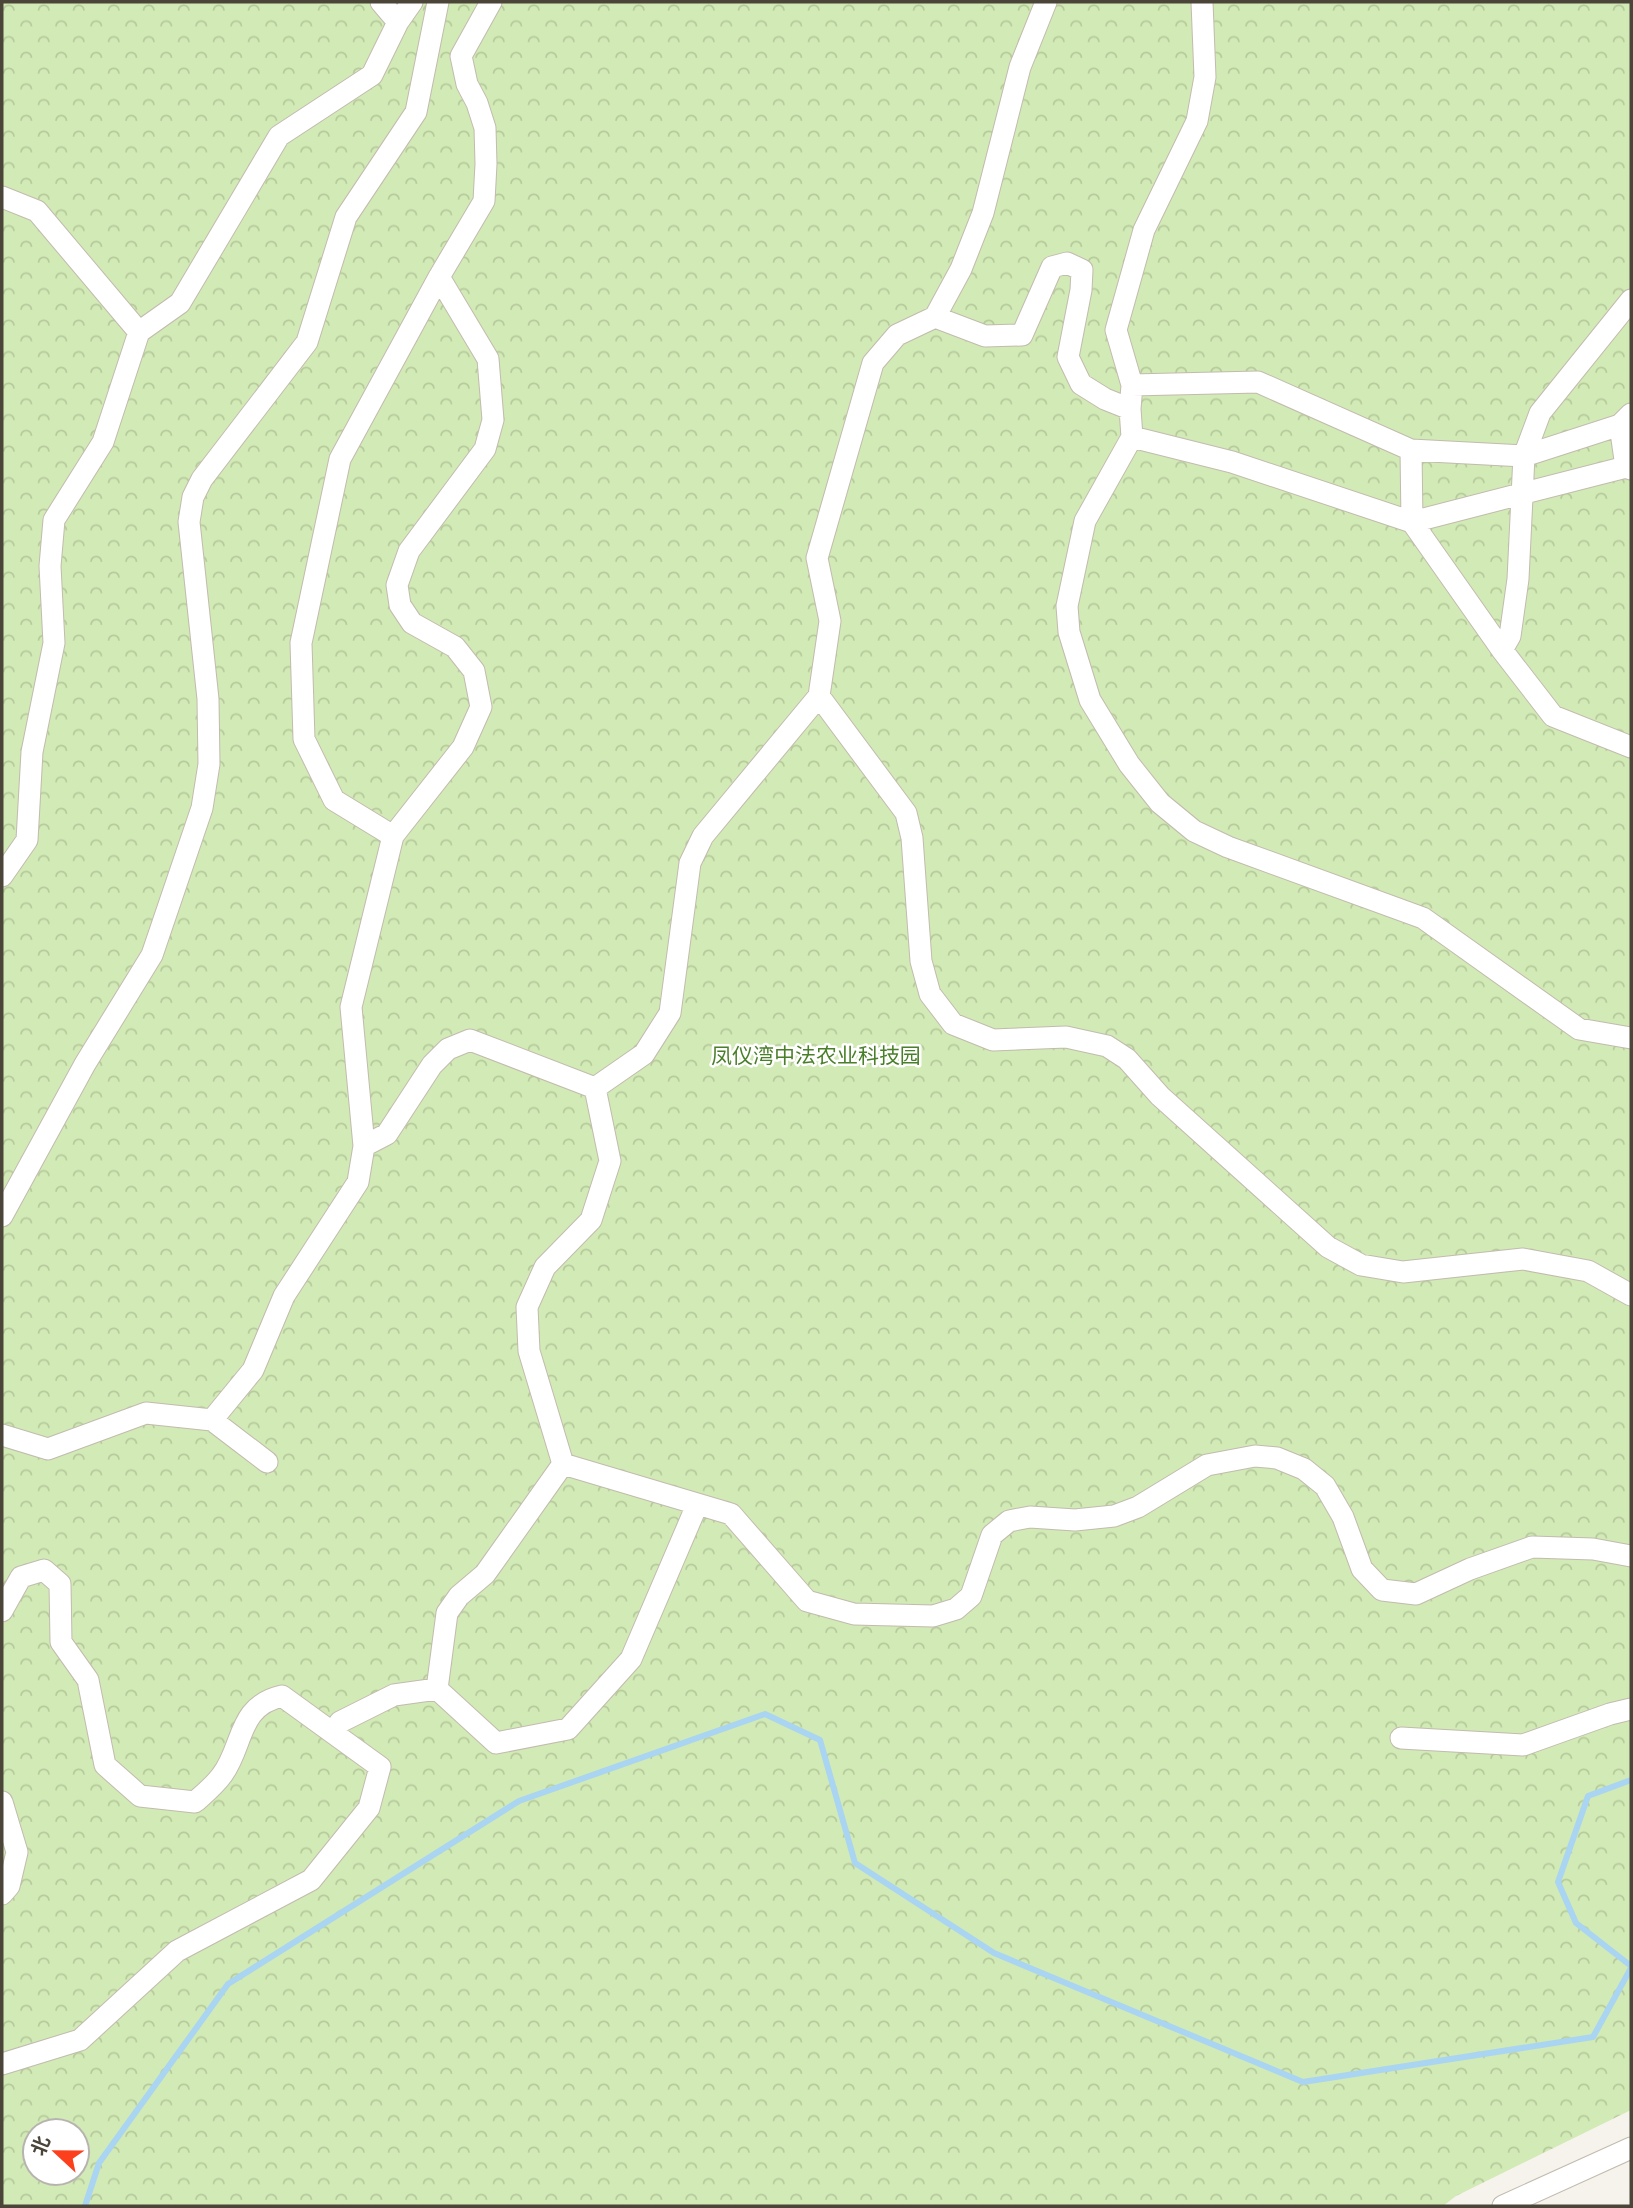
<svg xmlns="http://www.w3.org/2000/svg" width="1633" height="2208" viewBox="0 0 1633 2208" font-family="Arial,'Noto Sans SC',sans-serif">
	<defs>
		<pattern id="forest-crowns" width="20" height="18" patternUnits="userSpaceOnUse" patternTransform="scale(1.75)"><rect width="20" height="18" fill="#d2eab5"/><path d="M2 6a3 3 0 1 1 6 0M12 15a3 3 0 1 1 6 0" fill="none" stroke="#b6ca9c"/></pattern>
	</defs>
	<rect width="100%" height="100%" fill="#f6f3ec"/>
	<path fill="url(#forest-crowns)" fill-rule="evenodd" d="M 2,2 L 1631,2 L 1631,2110 L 1456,2196 L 1443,2206 L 2,2206 ZM 35,2131 L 77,2131 L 77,2173 L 35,2173 Z"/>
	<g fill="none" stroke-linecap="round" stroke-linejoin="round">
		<path stroke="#a9d4f2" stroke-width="6" d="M 1631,1780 L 1588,1796 L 1558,1882 L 1576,1923 L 1631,1966
			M 85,2206 L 99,2163 L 228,1984 L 519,1801 L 765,1714 L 820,1740 L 855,1863 L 994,1953 L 1303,2082 L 1593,2037 L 1631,1968"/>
		<defs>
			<path id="minor" d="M 381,2 L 398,22
				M 1046,2 L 1020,67 L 983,213 L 961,269 L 935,317 L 897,335 L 873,363 L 817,558 L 830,621 L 819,696 L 906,813 L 912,838 L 921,961 L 930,994 L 953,1024 L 993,1040 L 1066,1037 L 1107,1046 L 1127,1059 L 1160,1096 L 1328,1247 L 1361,1265 L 1403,1272 L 1523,1259 L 1588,1271 L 1631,1295
				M 1202,2 L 1205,77 L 1197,121 L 1144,230 L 1116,330 L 1132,385 L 1130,409 L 1132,437 L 1085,521 L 1067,606 L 1069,632 L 1090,700 L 1129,764 L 1160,803 L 1194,831 L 1228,847 L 1423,918 L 1579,1029 L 1631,1038
				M 2,197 L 37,211 L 139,332
				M 935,317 L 985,336 L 1022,335 L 1052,267 L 1067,263 L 1082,270 L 1081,290 L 1068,357 L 1081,384 L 1105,399 L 1130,409
				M 1132,385 L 1258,382 L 1411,450 L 1412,522 L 1626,467 L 1631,469
				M 1620,425 L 1626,467
				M 1132,437 L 1232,462 L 1412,522 L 1502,650 L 1553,716 L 1631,747
				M 1411,450 L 1524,456 L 1620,425 L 1631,414
				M 1502,650 L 1510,636 L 1518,579 L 1524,456 L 1540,413 L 1631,300
				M 393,836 L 334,800 L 304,739 L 301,643 L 340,459 L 439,277 L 484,201 L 486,164 L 485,128 L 477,103 L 467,84 L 461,56 L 491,2
				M 2,876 L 27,840 L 32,752 L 54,643 L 50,566 L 54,520 L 103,442 L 139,332 L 180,303 L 279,136 L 372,75 L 398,22 L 412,2
				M 595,1088 L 610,1161 L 591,1220 L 545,1267 L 527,1307 L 529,1351 L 563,1464 L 731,1514 L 807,1601 L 854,1614 L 933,1616 L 956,1609 L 971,1596 L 992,1535 L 1009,1521 L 1030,1517 L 1075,1520 L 1114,1516 L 1138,1507 L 1207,1465 L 1255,1456 L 1277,1458 L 1304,1469 L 1325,1486 L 1343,1517 L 1362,1569 L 1382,1590 L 1416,1594 L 1470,1569 L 1532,1547 L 1593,1549 L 1631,1556
				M 364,1146 L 387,1134 L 432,1065 L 448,1049 L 470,1040 L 595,1088 L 644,1054 L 670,1013 L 690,863 L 703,836 L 819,696
				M 2,1216 L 85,1064 L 152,955 L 202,808 L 209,764 L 208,699 L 189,522 L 193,497 L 202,479 L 307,342 L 346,217 L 416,112 L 438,2
				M 212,1420 L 253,1370 L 284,1296 L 358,1182 L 364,1146 L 351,1007 L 393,836 L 463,747 L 481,707 L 474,671 L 455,647 L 412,623 L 400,605 L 397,585 L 409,551 L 485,449 L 493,420 L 488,359 L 439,277
				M 2,1435 L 48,1449 L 146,1413 L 212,1420 L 267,1462
				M 563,1464 L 485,1574 L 459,1596 L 447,1613 L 437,1689 L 496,1743 L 568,1729 L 631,1659 L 697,1505
				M 2,1611 L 21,1577 L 44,1570 L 60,1584 L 61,1642 L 88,1680 L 105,1765 L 140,1796 L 195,1802 C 204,1794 215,1785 222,1775 C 244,1746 237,1706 282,1696 L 380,1767 L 369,1808 L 311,1880 L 177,1951 L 80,2040 L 2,2064
				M 333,1732 L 340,1722 L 394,1695 L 437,1689
				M 1401,1738 L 1523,1745 L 1610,1714 L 1631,1709
				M 2,1802 L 17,1852 L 9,1886 L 2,1894
				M 1503,2206 L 1631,2148"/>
		</defs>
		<use href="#minor" stroke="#c2bbae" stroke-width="23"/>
		<use href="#minor" stroke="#fff" stroke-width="21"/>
	</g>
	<g text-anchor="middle" stroke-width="5" stroke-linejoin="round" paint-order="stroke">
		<g font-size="21" fill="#4a7f2a" stroke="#fff">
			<text x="816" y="1063">凤仪湾中法农业科技园</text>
		</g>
	</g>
	<rect width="1633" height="2208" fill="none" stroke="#4b4439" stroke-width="7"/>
	<g transform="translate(56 2152) rotate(292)"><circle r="33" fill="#ffffff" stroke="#b7b4b0" stroke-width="2"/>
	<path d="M0-5L12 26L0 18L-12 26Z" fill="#fc3f1d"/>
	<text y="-10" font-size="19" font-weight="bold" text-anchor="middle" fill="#4b4439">北</text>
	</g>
</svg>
